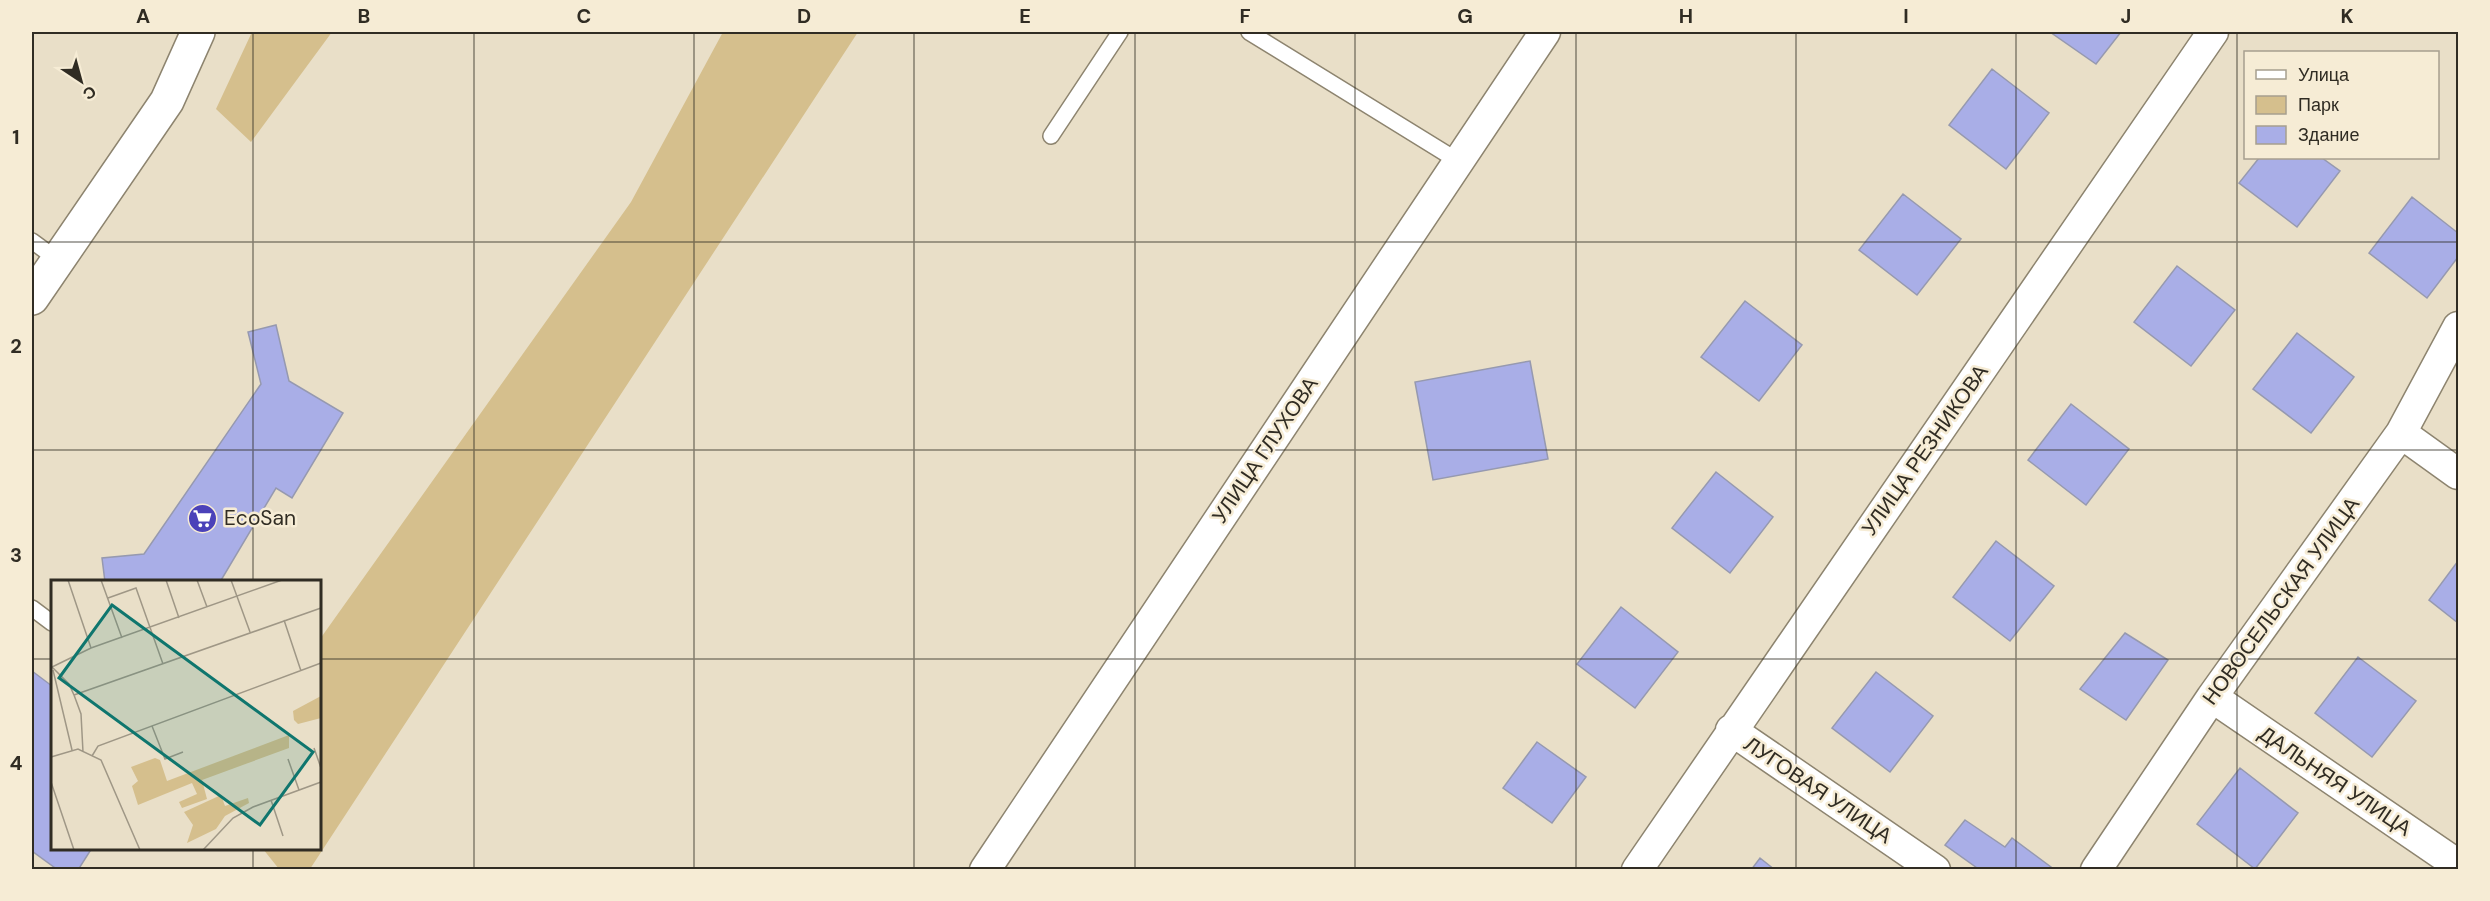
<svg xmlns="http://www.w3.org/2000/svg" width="2490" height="901" viewBox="0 0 2490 901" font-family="'DM Sans',sans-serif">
	<rect width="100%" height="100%" fill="#e9dfc8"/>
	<path fill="#d5bf8d" d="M 252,32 L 332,32 L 251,142 L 216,109 Z
		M 723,32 L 858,32 L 310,869 L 279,869 L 263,849 L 320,848 L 320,639 L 631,202 Z"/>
	<path fill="#a9aee7" stroke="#9699af" stroke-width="1.5" d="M 2050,32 L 2121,32 L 2096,64 Z
		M 1992,69 L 2049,113 L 2006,169 L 1949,125 Z
		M 2259,158 L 2322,158 L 2340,171 L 2297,227 L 2239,183 Z
		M 1903,194 L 1961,239 L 1917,295 L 1859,250 Z
		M 2412,197 L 2458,233 L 2458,257 L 2427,298 L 2369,253 Z
		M 2177,266 L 2235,310 L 2191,366 L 2134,322 Z
		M 1745,301 L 1802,345 L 1759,401 L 1701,357 Z
		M 276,325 L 289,381 L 343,413 L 292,498 L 276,488 L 220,582 L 105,582 L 102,558 L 144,554 L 261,384 L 248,332 Z
		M 2297,333 L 2354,377 L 2311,433 L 2253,389 Z
		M 1530,361 L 1548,459 L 1433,480 L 1415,382 Z
		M 2071,404 L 2129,449 L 2086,505 L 2028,460 Z
		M 1716,472 L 1773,517 L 1730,573 L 1672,528 Z
		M 1996,541 L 2054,586 L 2010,641 L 1953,597 Z
		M 2458,561 L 2458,623 L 2429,600 Z
		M 1621,607 L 1678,652 L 1635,708 L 1577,664 Z
		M 2125,633 L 2168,660 L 2126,720 L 2080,689 Z
		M 2358,657 L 2416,701 L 2372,757 L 2315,713 Z
		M 32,671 L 52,686 L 52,848 L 92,848 L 78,870 L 58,870 L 32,851 Z
		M 1876,672 L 1933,716 L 1890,772 L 1832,728 Z
		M 1537,742 L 1586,777 L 1552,823 L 1503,788 Z
		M 2240,768 L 2298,813 L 2255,869 L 2197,824 Z
		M 1965,820 L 2005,847 L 2012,838 L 2055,870 L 1980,870 L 1945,845 Z
		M 1760,858 L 1775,870 L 1751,870 Z"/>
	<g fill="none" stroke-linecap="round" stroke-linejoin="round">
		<defs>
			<path id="service" d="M 1249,32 L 1458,161
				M 1051,136 L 1120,32
				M 32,241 L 58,260
				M 32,608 L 52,623"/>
			<path id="minor" d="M 2401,433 L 2458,474
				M 2212,697 L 2458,865
				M 1731,730 L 1935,870
				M 985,870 L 1545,32
				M 1637,870 L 2213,32
				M 2096,870 L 2212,697 L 2401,433 L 2458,327"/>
			<path id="primary" d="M 32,298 L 167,101 L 198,32"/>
		</defs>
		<use href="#service" stroke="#8d846f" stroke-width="18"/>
		<use href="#minor" stroke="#8d846f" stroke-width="33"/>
		<use href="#primary" stroke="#8d846f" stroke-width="36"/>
		<use href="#service" stroke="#fff" stroke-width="15"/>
		<use href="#minor" stroke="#fff" stroke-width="30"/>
		<use href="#primary" stroke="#fff" stroke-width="33"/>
	</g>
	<path fill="none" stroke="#302c23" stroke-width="1.5" stroke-opacity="0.55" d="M 253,32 L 253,582M 474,32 L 474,870M 694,32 L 694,870M 914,32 L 914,870M 1135,32 L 1135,870M 1355,32 L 1355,870M 1576,32 L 1576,870M 1796,32 L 1796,870M 2016,32 L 2016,870M 2237,32 L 2237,870M 32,242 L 2458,242M 32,450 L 2458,450M 32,659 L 52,659M 320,659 L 2458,659M 253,848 L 253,870"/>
	<defs>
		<symbol id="supermarket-disc" viewBox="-11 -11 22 22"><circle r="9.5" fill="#4b42b9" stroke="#f6ecd5"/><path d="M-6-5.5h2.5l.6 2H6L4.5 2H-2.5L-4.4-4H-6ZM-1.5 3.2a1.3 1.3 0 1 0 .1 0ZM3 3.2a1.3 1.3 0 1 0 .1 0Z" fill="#fff"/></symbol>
	</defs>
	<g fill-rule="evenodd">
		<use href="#supermarket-disc" x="186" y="502" width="33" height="33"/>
	</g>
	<g text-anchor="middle" stroke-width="5" stroke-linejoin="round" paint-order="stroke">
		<g font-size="21" fill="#302c23" stroke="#f6ecd5">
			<text transform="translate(1265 450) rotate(-56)" y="7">УЛИЦА ГЛУХОВА</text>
			<text transform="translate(1925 450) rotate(-55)" y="7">УЛИЦА РЕЗНИКОВА</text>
			<text transform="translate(2281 601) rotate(-54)" y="7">НОВОСЕЛЬСКАЯ УЛИЦА</text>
			<text transform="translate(2335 781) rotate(34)" y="7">ДАЛЬНЯЯ УЛИЦА</text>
			<text transform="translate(1818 790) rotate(34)" y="7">ЛУГОВАЯ УЛИЦА</text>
		</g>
		<g font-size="21" fill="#302c23" stroke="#f6ecd5" text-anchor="start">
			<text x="224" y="525">EcoSan</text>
		</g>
	</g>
	<g transform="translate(51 580)">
		<rect width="270" height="270" fill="#e9dfc8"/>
		<path d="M 270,116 L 270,138 L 247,144 L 243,140 L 242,131 ZM 238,155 L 238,168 L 151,200 L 156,219 L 131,228 L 128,222 L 146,214 L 141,203 L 87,225 L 81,206 L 87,201 L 80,187 L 104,178 L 109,180 L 116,201 ZM 170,215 L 174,226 L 197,218 L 198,223 L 174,236 L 165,249 L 136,263 L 142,245 L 133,232 Z" fill="#d5bf8d"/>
		<path fill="none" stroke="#9f9786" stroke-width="1.5" d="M 17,0 L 40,68M 50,0 L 71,58M 115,0 L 128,38M 146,0 L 156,27M 180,0 L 199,52M 231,0 L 40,68 L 1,87 L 18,104 L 23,115 L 270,28M 57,18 L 85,8 L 112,84M 233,40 L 250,91M 2,90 L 21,170M 23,115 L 30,134 L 32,172M 101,146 L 114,179 L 132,172M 263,168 L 270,188M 41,176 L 47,166 L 270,83M 0,177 L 27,169 L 50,180 L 89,270M 237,179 L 248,210M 0,202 L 23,270M 220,220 L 232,256M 152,270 L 182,238 L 202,227 L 270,202"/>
		<path fill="#0f766e" fill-opacity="0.15" stroke="#0f766e" stroke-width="3" d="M 61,25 L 262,172 L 209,245 L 8,98 Z"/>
		<rect width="270" height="270" fill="none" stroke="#302c23" stroke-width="3"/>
	</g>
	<rect width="2490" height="901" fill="none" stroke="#f6ecd5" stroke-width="66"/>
	<rect x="2244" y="51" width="195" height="108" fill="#f6ecd5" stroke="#a79f8e" stroke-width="1.5"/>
	<rect x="2256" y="70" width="30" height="9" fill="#ffffff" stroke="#a79f8e" stroke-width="1.5"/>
	<text x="2298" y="81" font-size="18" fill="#302c23">Улица</text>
	<rect x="2256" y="96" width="30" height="18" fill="#d5bf8d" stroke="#a79f8e" stroke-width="1.5"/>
	<text x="2298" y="111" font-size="18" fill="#302c23">Парк</text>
	<rect x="2256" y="126" width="30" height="18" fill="#a9aee7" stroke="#a79f8e" stroke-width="1.5"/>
	<text x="2298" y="141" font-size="18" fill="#302c23">Здание</text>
	<g transform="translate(81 81) rotate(144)" stroke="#f6ecd5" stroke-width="4.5" paint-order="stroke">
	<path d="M0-4.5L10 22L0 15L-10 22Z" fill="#302c23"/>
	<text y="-9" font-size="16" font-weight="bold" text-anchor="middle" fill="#302c23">С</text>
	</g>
	<rect x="33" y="33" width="2424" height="835" fill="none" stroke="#302c23" stroke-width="2"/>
	<g font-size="20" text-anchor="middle" font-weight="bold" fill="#302c23">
		<text x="143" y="23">A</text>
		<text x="364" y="23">B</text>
		<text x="584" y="23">C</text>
		<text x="804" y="23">D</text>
		<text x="1025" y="23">E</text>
		<text x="1245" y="23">F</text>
		<text x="1465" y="23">G</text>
		<text x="1686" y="23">H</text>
		<text x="1906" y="23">I</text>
		<text x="2126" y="23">J</text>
		<text x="2347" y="23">K</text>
		<text x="16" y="144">1</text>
		<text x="16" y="353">2</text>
		<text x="16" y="562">3</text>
		<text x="16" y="770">4</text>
	</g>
</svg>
